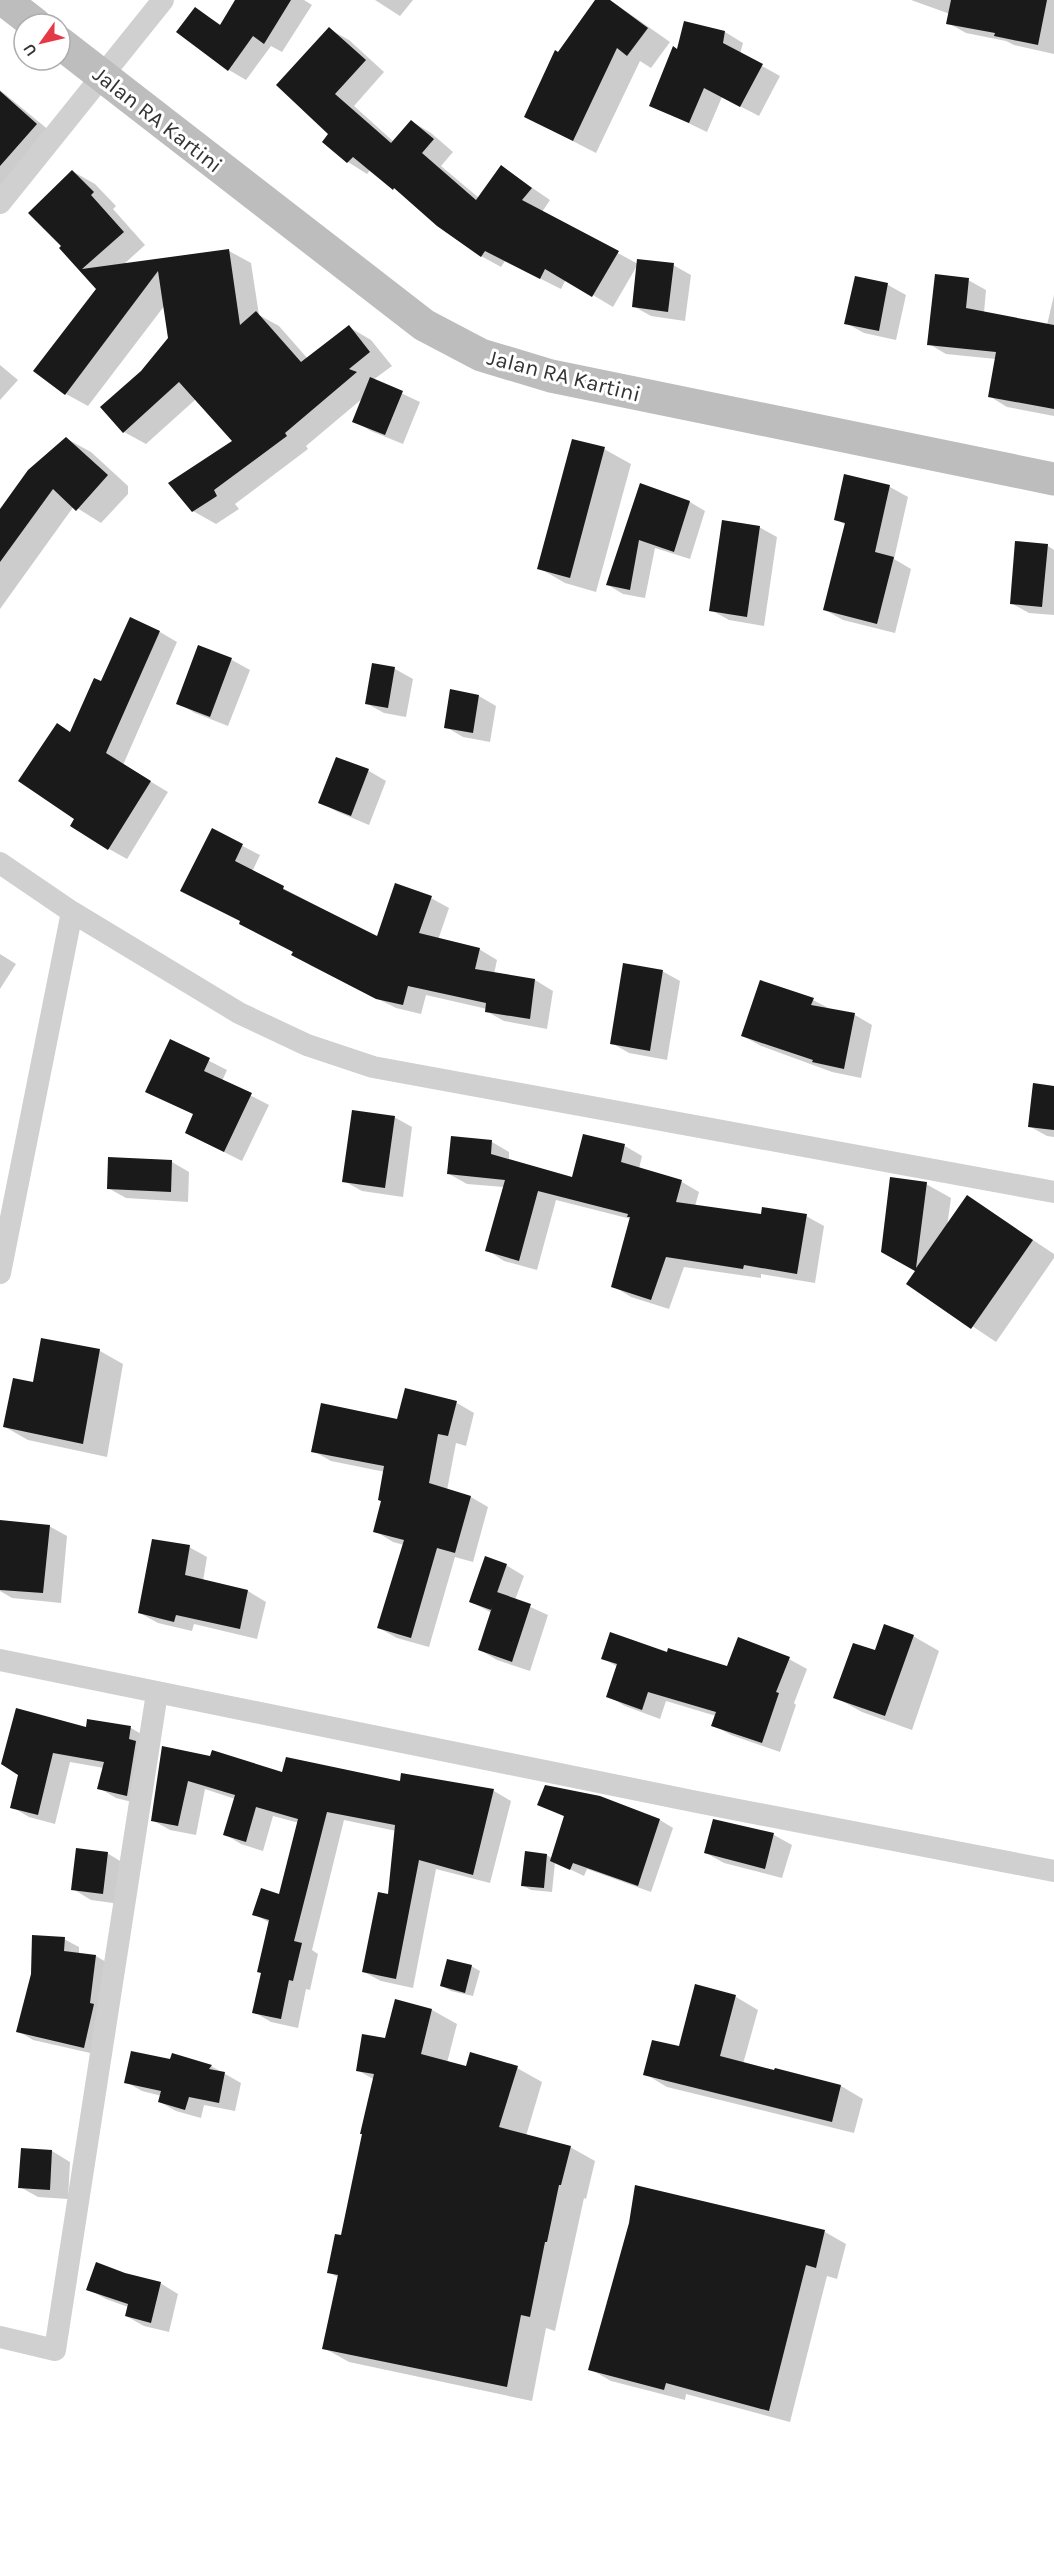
<svg xmlns="http://www.w3.org/2000/svg" width="1054" height="2554" viewBox="0 0 1054 2554" font-family="Karla,sans-serif">
	<rect width="100%" height="100%" fill="#fff"/>
	<path fill="#0003" d="M 237,0 L 304,0 L 312,5 L 282,52 L 271,46 L 246,80 L 229,70 L 195,9 L 221,25 Z
		M 375,0 L 413,0 L 400,16 Z
		M 596,0 L 610,0 L 670,42 L 651,68 L 640,61 L 596,153 L 526,117 L 558,54 Z
		M 911,0 L 1054,0 L 1054,54 L 1014,45 L 1006,41 L 966,33 L 948,23 L 950,14 Z
		M 685,22 L 725,32 L 743,43 L 740,54 L 780,76 L 759,116 L 722,97 L 707,132 L 650,105 L 678,51 Z
		M 329,29 L 349,40 L 384,72 L 354,106 L 394,142 L 411,121 L 431,133 L 453,152 L 441,166 L 479,198 L 502,167 L 550,200 L 542,212 L 638,264 L 613,307 L 566,279 L 561,289 L 505,261 L 501,267 L 481,256 L 371,169 L 367,174 L 348,162 L 330,134 Z
		M 0,90 L 56,136 L 0,192 Z
		M 72,171 L 95,184 L 116,206 L 113,209 L 145,245 L 123,265 L 229,251 L 251,263 L 259,315 L 279,326 L 308,359 L 349,327 L 371,340 L 392,366 L 373,380 L 420,402 L 403,444 L 371,431 L 354,421 L 363,398 L 306,446 L 308,449 L 235,504 L 239,509 L 216,524 L 193,511 L 234,442 L 196,399 L 146,444 L 124,432 L 142,373 L 170,339 L 165,305 L 88,406 L 66,394 L 98,289 L 61,248 Z
		M 673,265 L 691,275 L 685,321 L 651,316 L 633,306 Z
		M 856,277 L 888,285 L 906,295 L 896,340 L 864,333 L 846,323 Z
		M 968,280 L 986,290 L 984,313 L 1047,325 L 1054,295 L 1054,416 L 1007,407 L 989,396 L 996,359 L 946,354 L 929,344 Z
		M 0,365 L 18,380 L 0,400 Z
		M 67,439 L 91,452 L 128,486 L 128,494 L 101,523 L 74,506 L 0,609 L 0,512 Z
		M 604,449 L 631,464 L 596,592 L 565,583 L 539,568 Z
		M 845,476 L 890,487 L 908,497 L 894,559 L 911,569 L 895,633 L 843,620 L 825,610 L 846,525 L 835,519 Z
		M 641,485 L 690,502 L 705,511 L 690,559 L 655,548 L 645,598 L 623,594 L 608,585 Z
		M 759,527 L 777,537 L 764,626 L 729,620 L 711,610 Z
		M 1048,546 L 1054,550 L 1054,615 L 1029,613 L 1011,603 Z
		M 160,632 L 177,642 L 123,765 L 168,792 L 127,859 L 109,849 L 71,733 L 102,683 Z
		M 199,647 L 232,660 L 250,670 L 228,726 L 195,713 L 178,703 Z
		M 373,665 L 395,669 L 413,679 L 406,717 L 384,713 L 366,703 Z
		M 479,696 L 496,706 L 490,742 L 463,737 L 446,727 Z
		M 337,758 L 369,771 L 386,781 L 369,825 L 338,812 L 320,802 Z
		M 212,830 L 260,855 L 252,872 L 378,938 L 431,898 L 449,908 L 438,940 L 479,949 L 497,960 L 494,974 L 535,980 L 553,991 L 547,1029 L 504,1021 L 486,1011 L 487,1009 L 426,995 L 421,1014 L 396,1008 L 310,965 L 294,952 L 242,921 Z
		M 0,954 L 16,964 L 0,989 Z
		M 662,971 L 680,981 L 667,1060 L 629,1053 L 612,1043 Z
		M 813,1000 L 832,1010 L 855,1015 L 872,1025 L 861,1078 L 832,1072 L 761,1046 L 743,1036 Z
		M 170,1041 L 227,1070 L 222,1081 L 269,1105 L 242,1161 L 186,1133 L 195,1115 L 147,1091 Z
		M 1054,1088 L 1054,1137 L 1047,1136 L 1029,1126 Z
		M 394,1117 L 412,1127 L 403,1197 L 362,1191 L 344,1181 Z
		M 492,1142 L 509,1152 L 509,1161 L 573,1179 L 625,1146 L 642,1156 L 639,1169 L 682,1182 L 699,1192 L 695,1206 L 762,1216 L 806,1216 L 824,1226 L 815,1283 L 761,1274 L 761,1278 L 684,1267 L 669,1309 L 631,1297 L 613,1286 L 631,1219 L 556,1200 L 537,1270 L 504,1261 L 487,1250 L 504,1187 L 467,1184 L 449,1174 Z
		M 172,1162 L 189,1172 L 188,1202 L 126,1198 L 108,1188 Z
		M 926,1184 L 951,1198 L 947,1227 L 968,1197 L 1054,1254 L 1054,1258 L 996,1342 L 908,1283 L 917,1271 L 883,1251 Z
		M 100,1351 L 123,1364 L 107,1457 L 28,1440 L 5,1427 L 34,1384 Z
		M 457,1403 L 474,1413 L 466,1446 L 456,1443 L 447,1490 L 471,1497 L 488,1507 L 473,1562 L 455,1557 L 429,1647 L 397,1638 L 379,1628 L 404,1545 L 393,1542 L 375,1531 L 383,1501 L 385,1472 L 331,1461 L 313,1451 Z
		M 0,1521 L 49,1526 L 67,1536 L 61,1603 L 12,1598 L 0,1591 Z
		M 189,1547 L 207,1557 L 203,1581 L 248,1591 L 266,1602 L 257,1639 L 194,1624 L 192,1631 L 158,1623 L 140,1613 Z
		M 506,1565 L 524,1576 L 515,1600 L 548,1615 L 530,1671 L 497,1660 L 480,1650 L 492,1613 L 471,1602 Z
		M 913,1636 L 939,1651 L 912,1730 L 862,1712 L 835,1697 L 875,1652 Z
		M 668,1654 L 728,1668 L 789,1659 L 807,1669 L 794,1703 L 796,1705 L 780,1752 L 731,1735 L 713,1725 L 716,1716 L 666,1701 L 660,1719 L 625,1706 L 608,1696 L 618,1667 L 602,1658 Z
		M 131,1728 L 148,1738 L 144,1805 L 116,1798 L 99,1788 L 104,1768 L 70,1762 L 55,1824 L 29,1817 L 12,1807 L 19,1774 L 87,1729 Z
		M 164,1748 L 283,1774 L 401,1783 L 402,1775 L 494,1791 L 511,1801 L 490,1883 L 436,1869 L 413,1988 L 381,1981 L 364,1972 L 389,1895 L 396,1831 L 344,1820 L 312,1950 L 318,1954 L 310,1990 L 306,1989 L 298,2028 L 271,2022 L 254,2012 L 270,1923 L 254,1914 L 280,1896 L 299,1823 L 273,1816 L 263,1851 L 241,1844 L 224,1834 L 235,1799 L 205,1789 L 196,1835 L 170,1830 L 152,1820 Z
		M 539,1804 L 660,1820 L 673,1828 L 651,1892 L 587,1869 L 584,1876 L 555,1862 L 552,1892 L 531,1890 L 522,1885 L 547,1855 L 553,1859 L 565,1817 Z
		M 714,1821 L 774,1835 L 792,1845 L 782,1878 L 724,1863 L 706,1853 Z
		M 107,1853 L 125,1864 L 120,1904 L 91,1900 L 73,1889 Z
		M 64,1939 L 79,1947 L 79,1954 L 96,1956 L 111,1965 L 99,2055 L 33,2040 L 18,2031 Z
		M 471,1966 L 480,1971 L 473,1996 L 451,1991 L 442,1986 Z
		M 696,1986 L 736,1997 L 758,2010 L 743,2064 L 841,2086 L 863,2099 L 854,2133 L 667,2087 L 645,2074 L 680,2048 Z
		M 432,2010 L 457,2024 L 447,2063 L 467,2068 L 517,2068 L 542,2082 L 526,2136 L 570,2147 L 595,2161 L 586,2199 L 584,2198 L 555,2331 L 546,2328 L 532,2401 L 349,2362 L 324,2348 L 339,2278 L 329,2272 L 342,2237 L 375,2080 L 357,2070 L 386,2040 Z
		M 173,2055 L 211,2066 L 241,2083 L 235,2111 L 204,2105 L 201,2118 L 176,2111 L 160,2102 L 162,2096 L 142,2091 L 126,2082 L 171,2061 Z
		M 23,2150 L 52,2151 L 70,2162 L 68,2199 L 38,2197 L 20,2187 Z
		M 637,2187 L 825,2232 L 846,2244 L 837,2279 L 827,2276 L 790,2422 L 686,2394 L 685,2400 L 611,2381 L 590,2369 L 630,2223 Z
		M 124,2274 L 160,2283 L 178,2294 L 169,2332 L 144,2326 L 126,2316 L 128,2307 L 106,2299 L 88,2289 Z"/>
	<path fill="#1a1a1a" d="M 235,0 L 291,0 L 264,44 L 253,36 L 228,71 L 176,32 L 195,7 L 220,25 Z
		M 595,0 L 610,0 L 648,28 L 627,56 L 617,48 L 573,141 L 524,117 L 555,50 L 558,52 Z
		M 951,0 L 1047,0 L 1038,45 L 994,36 L 995,33 L 946,24 Z
		M 684,21 L 725,31 L 723,43 L 763,64 L 740,107 L 704,88 L 689,123 L 649,106 L 673,46 L 677,49 Z
		M 329,27 L 366,60 L 335,94 L 391,143 L 411,120 L 434,139 L 422,153 L 476,200 L 501,165 L 532,188 L 522,200 L 619,251 L 592,297 L 545,269 L 540,279 L 485,251 L 481,257 L 437,226 L 394,188 L 393,190 L 353,157 L 347,163 L 322,142 L 328,134 L 276,85 Z
		M 0,91 L 37,124 L 0,166 Z
		M 72,170 L 94,192 L 91,195 L 124,232 L 82,269 L 229,249 L 240,325 L 256,311 L 301,362 L 349,325 L 370,352 L 349,369 L 357,372 L 285,433 L 287,436 L 214,490 L 217,496 L 192,512 L 168,483 L 232,441 L 179,382 L 123,433 L 100,407 L 141,371 L 168,338 L 158,271 L 65,395 L 33,371 L 96,289 L 59,248 L 61,246 L 28,213 Z
		M 637,259 L 674,263 L 668,312 L 632,307 Z
		M 935,274 L 969,278 L 966,308 L 1054,325 L 1054,409 L 988,397 L 996,352 L 927,345 Z
		M 855,276 L 888,283 L 879,331 L 844,324 Z
		M 370,377 L 403,391 L 385,435 L 352,422 Z
		M 66,437 L 108,475 L 76,511 L 53,489 L 0,562 L 0,509 L 28,470 Z
		M 572,439 L 605,447 L 570,578 L 537,569 Z
		M 844,474 L 890,485 L 875,552 L 894,557 L 877,624 L 823,610 L 845,523 L 834,520 Z
		M 640,483 L 690,501 L 674,552 L 639,540 L 630,590 L 606,585 Z
		M 722,520 L 760,526 L 747,617 L 709,611 Z
		M 1015,541 L 1048,544 L 1042,607 L 1010,604 Z
		M 130,617 L 160,631 L 106,753 L 151,781 L 108,850 L 70,826 L 74,819 L 18,781 L 57,723 L 70,732 L 94,678 L 101,681 Z
		M 198,645 L 232,658 L 210,717 L 176,704 Z
		M 372,663 L 395,667 L 388,708 L 365,704 Z
		M 450,689 L 479,695 L 473,733 L 444,728 Z
		M 336,757 L 369,769 L 351,816 L 318,803 Z
		M 212,828 L 243,844 L 235,861 L 284,886 L 283,889 L 377,936 L 395,883 L 432,896 L 419,933 L 480,948 L 475,969 L 535,979 L 530,1019 L 485,1012 L 486,1003 L 408,986 L 403,1005 L 376,999 L 291,955 L 293,952 L 239,924 L 240,921 L 180,891 Z
		M 623,963 L 663,970 L 650,1051 L 610,1044 Z
		M 760,980 L 814,998 L 811,1005 L 855,1013 L 844,1069 L 812,1062 L 813,1060 L 741,1036 Z
		M 170,1039 L 210,1058 L 204,1071 L 252,1093 L 224,1152 L 185,1133 L 193,1114 L 145,1092 Z
		M 1033,1083 L 1054,1086 L 1054,1130 L 1028,1127 Z
		M 352,1110 L 395,1116 L 385,1188 L 342,1182 Z
		M 583,1134 L 625,1144 L 621,1162 L 682,1180 L 676,1202 L 761,1214 L 762,1207 L 807,1214 L 797,1274 L 744,1265 L 743,1269 L 666,1257 L 651,1300 L 611,1287 L 630,1217 L 627,1217 L 628,1214 L 538,1191 L 519,1261 L 485,1251 L 505,1180 L 447,1174 L 451,1136 L 492,1140 L 491,1154 L 572,1177 Z
		M 108,1157 L 172,1160 L 171,1192 L 107,1189 Z
		M 890,1177 L 927,1182 L 916,1268 L 967,1195 L 1033,1240 L 971,1329 L 906,1284 L 915,1271 L 881,1252 Z
		M 41,1338 L 100,1349 L 83,1444 L 3,1427 L 13,1378 L 33,1382 Z
		M 405,1388 L 457,1401 L 448,1436 L 438,1434 L 429,1483 L 471,1496 L 455,1553 L 437,1548 L 411,1638 L 377,1628 L 404,1540 L 373,1532 L 381,1501 L 378,1500 L 384,1466 L 311,1452 L 321,1403 L 397,1419 Z
		M 0,1520 L 50,1525 L 43,1593 L 0,1590 Z
		M 152,1539 L 190,1545 L 185,1575 L 248,1590 L 240,1629 L 176,1615 L 174,1622 L 138,1613 Z
		M 485,1556 L 507,1564 L 491,1610 L 469,1602 Z
		M 497,1592 L 531,1604 L 512,1662 L 478,1650 Z
		M 884,1624 L 914,1635 L 885,1716 L 833,1698 L 853,1643 L 875,1650 Z
		M 610,1632 L 667,1652 L 668,1648 L 727,1666 L 738,1637 L 790,1657 L 776,1692 L 779,1693 L 762,1743 L 711,1726 L 716,1712 L 648,1692 L 642,1710 L 606,1697 L 617,1664 L 601,1659 Z
		M 16,1708 L 86,1727 L 87,1719 L 131,1726 L 129,1739 L 136,1741 L 127,1796 L 97,1789 L 104,1762 L 53,1753 L 38,1815 L 10,1808 L 18,1775 L 1,1764 Z
		M 162,1746 L 210,1756 L 212,1750 L 282,1772 L 286,1757 L 400,1781 L 401,1773 L 494,1789 L 473,1875 L 419,1860 L 396,1979 L 362,1972 L 378,1892 L 388,1894 L 395,1825 L 327,1812 L 294,1941 L 302,1943 L 293,1981 L 289,1980 L 281,2019 L 252,2013 L 261,1973 L 257,1972 L 269,1920 L 252,1915 L 261,1888 L 279,1894 L 298,1819 L 256,1807 L 246,1842 L 223,1835 L 235,1795 L 188,1781 L 178,1826 L 151,1821 Z
		M 545,1785 L 600,1796 L 660,1819 L 638,1886 L 573,1863 L 570,1870 L 550,1861 L 564,1816 L 537,1805 Z
		M 713,1819 L 774,1833 L 765,1869 L 704,1853 Z
		M 76,1848 L 108,1852 L 103,1894 L 71,1890 Z
		M 525,1851 L 547,1854 L 544,1888 L 521,1886 Z
		M 32,1935 L 65,1937 L 64,1951 L 96,1955 L 90,2003 L 94,2004 L 84,2048 L 16,2032 L 31,1974 Z
		M 447,1959 L 472,1965 L 465,1993 L 440,1986 Z
		M 695,1984 L 736,1995 L 720,2056 L 774,2070 L 775,2068 L 841,2085 L 832,2122 L 643,2075 L 652,2040 L 679,2046 Z
		M 395,1999 L 432,2009 L 421,2054 L 466,2066 L 470,2052 L 518,2066 L 499,2127 L 571,2146 L 561,2185 L 559,2185 L 547,2242 L 545,2242 L 530,2317 L 521,2315 L 507,2387 L 322,2349 L 338,2275 L 327,2273 L 335,2234 L 341,2235 L 362,2134 L 360,2134 L 374,2074 L 356,2071 L 362,2034 L 385,2038 Z
		M 131,2051 L 170,2059 L 172,2053 L 212,2065 L 209,2069 L 225,2072 L 219,2103 L 189,2097 L 185,2110 L 158,2102 L 161,2091 L 124,2083 Z
		M 21,2148 L 52,2150 L 50,2190 L 18,2188 Z
		M 635,2185 L 825,2230 L 816,2268 L 806,2265 L 769,2411 L 666,2383 L 664,2390 L 588,2370 L 629,2223 Z
		M 96,2262 L 125,2273 L 161,2282 L 151,2323 L 125,2316 L 128,2304 L 86,2290 Z"/>
	<g fill="none" stroke-linecap="round" stroke-linejoin="round">
		<path stroke="#d0d0d0" stroke-width="22" d="M 0,203 L 163,0
			M 0,863 L 72,912 L 239,1013 L 307,1045 L 373,1067 L 1054,1192
			M 0,1273 L 72,912
			M 0,1660 L 697,1802 L 1054,1871
			M 0,2337 L 55,2350 L 157,1693"/>
		<path stroke="#bdbdbd" stroke-width="33" d="M 4,0 L 35,24
			M 60,43 L 424,325 L 481,355 L 551,376 L 1054,479"/>
	</g>
	<g text-anchor="middle" stroke-width="6" stroke-linejoin="round" paint-order="stroke">
		<g font-size="22" fill="#333" stroke="#fff">
			<text transform="translate(158 119) rotate(38)" y="8">Jalan RA Kartini</text>
			<text transform="translate(564 375) rotate(14)" y="8">Jalan RA Kartini</text>
		</g>
	</g>
	<g transform="translate(42 42) rotate(236)"><circle r="28" fill="#ffffff" stroke="#adadad" stroke-width="1.5"/>
	<path d="M0-4.5L10 22L0 15L-10 22Z" fill="#e63946"/>
	<text y="-9" font-size="16" font-weight="bold" text-anchor="middle" fill="#333333">U</text>
	</g>
</svg>
